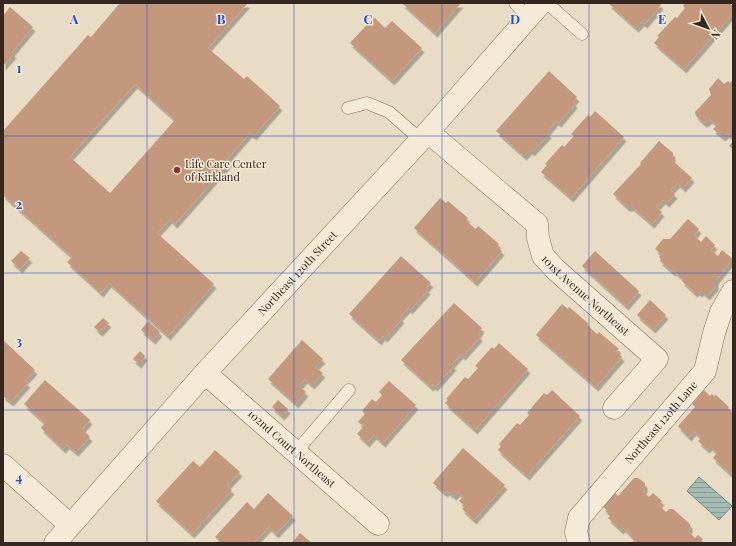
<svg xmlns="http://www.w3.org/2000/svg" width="736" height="546" viewBox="0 0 736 546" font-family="'Playfair Display',serif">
	<defs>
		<pattern id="water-rules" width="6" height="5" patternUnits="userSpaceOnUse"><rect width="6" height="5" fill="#a5bcb4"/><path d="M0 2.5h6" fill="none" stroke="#879992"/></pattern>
		<filter id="shadow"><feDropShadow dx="2.5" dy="4.5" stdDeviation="0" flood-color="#0004"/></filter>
	</defs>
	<rect width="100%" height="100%" fill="#e9dcc4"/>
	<path fill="url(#water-rules)" stroke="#6d8981" d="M 699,477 L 732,506 L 719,520 L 687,491 Z"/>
	<path fill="#c3987d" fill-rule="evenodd" filter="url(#shadow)" d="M 120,3 L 248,3 L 208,48 L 244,79 L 247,76 L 280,106 L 254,136 L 250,133 L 227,159 L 230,162 L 175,224 L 170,219 L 157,233 L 214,284 L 168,336 L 109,283 L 101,293 L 67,262 L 72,257 L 3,195 L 3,131 L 88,35 L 91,37 ZM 135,84 L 175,120 L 110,193 L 70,157 Z
		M 402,3 L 461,3 L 435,33 Z
		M 608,3 L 659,3 L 661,5 L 645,24 L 642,22 L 636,28 Z
		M 685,3 L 729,3 L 733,6 L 733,13 L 684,69 L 654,43 L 659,37 L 657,36 L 675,17 L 677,18 L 685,8 L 683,6 Z
		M 10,7 L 33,27 L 12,52 L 14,54 L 3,66 L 3,16 Z
		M 374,17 L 385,28 L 392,21 L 422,48 L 392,81 L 350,43 Z
		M 549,71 L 577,97 L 573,102 L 575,104 L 559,123 L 556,121 L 547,132 L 549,134 L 532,152 L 530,150 L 524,156 L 496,131 Z
		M 718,78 L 724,84 L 728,81 L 730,83 L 731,81 L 733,83 L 733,139 L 727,133 L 723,137 L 713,129 L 717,125 L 710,119 L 707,122 L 704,123 L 696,116 L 695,112 L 711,95 L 709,89 Z
		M 595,111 L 624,137 L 571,198 L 541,172 L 547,165 L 545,164 L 562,145 L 564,147 L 574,136 L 571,134 L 588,115 L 590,117 Z
		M 659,141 L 673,153 L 673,161 L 692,178 L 683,188 L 678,183 L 671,190 L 675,194 L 667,203 L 663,200 L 656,207 L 662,212 L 652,224 L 632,207 L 627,207 L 613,194 L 641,164 L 640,163 Z
		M 733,141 L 733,149 L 729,146 Z
		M 440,198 L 446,203 L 448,201 L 468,218 L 466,221 L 476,229 L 478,226 L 499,244 L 497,246 L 502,251 L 475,282 L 414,228 Z
		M 688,219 L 699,229 L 694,235 L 701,242 L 706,236 L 715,245 L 711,250 L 718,256 L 722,250 L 733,259 L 716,280 L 716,286 L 707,296 L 702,291 L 699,293 L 697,291 L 695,293 L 682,281 L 683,279 L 674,271 L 673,272 L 660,261 L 661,259 L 659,257 L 661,254 L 655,249 L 663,239 L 670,239 Z
		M 21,251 L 30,258 L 20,269 L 11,261 Z
		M 595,251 L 639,291 L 626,306 L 582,266 Z
		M 401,256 L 431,283 L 426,288 L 428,290 L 410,310 L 408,308 L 400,317 L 402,319 L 385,338 L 383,336 L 379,341 L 349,314 Z
		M 650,300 L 666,315 L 653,329 L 637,315 Z
		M 454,303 L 482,328 L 478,334 L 480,337 L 463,356 L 461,354 L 452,364 L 454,366 L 435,387 L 433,385 L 431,387 L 401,360 Z
		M 562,304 L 568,309 L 569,307 L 589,324 L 587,325 L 597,334 L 599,332 L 619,349 L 616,351 L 622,357 L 596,387 L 536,335 Z
		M 103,318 L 109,323 L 100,332 L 94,327 Z
		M 148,321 L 160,332 L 153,340 L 141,330 Z
		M 3,340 L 35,370 L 25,381 L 28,383 L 11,402 L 3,396 Z
		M 302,340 L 323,359 L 315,367 L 323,373 L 312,385 L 305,379 L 299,386 L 306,392 L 296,404 L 268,379 Z
		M 499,343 L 528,369 L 475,430 L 445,403 L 448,400 L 446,399 L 465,377 L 468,379 L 478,368 L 475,366 L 492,347 L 494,349 Z
		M 140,351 L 145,356 L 139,364 L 133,359 Z
		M 45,380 L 90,420 L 82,429 L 90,437 L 76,452 L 67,445 L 63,449 L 41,428 L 45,423 L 24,404 Z
		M 389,381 L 416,405 L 383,443 L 374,435 L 367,443 L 357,434 L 364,426 L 358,422 L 365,414 L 362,411 L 372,399 L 376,402 L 382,395 L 379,392 Z
		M 552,390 L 580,416 L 527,476 L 498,450 L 501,446 L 499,444 L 517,423 L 520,425 L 529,415 L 527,413 L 544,393 L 547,395 Z
		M 704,390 L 710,396 L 712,394 L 714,396 L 716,395 L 729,407 L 728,408 L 733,413 L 733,476 L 713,458 L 717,453 L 710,446 L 707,449 L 698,441 L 701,438 L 694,431 L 689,437 L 678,426 L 695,407 L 692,404 Z
		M 278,400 L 288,409 L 282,416 L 272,407 Z
		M 463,448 L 505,485 L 474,520 L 462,509 L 465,506 L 459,501 L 463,497 L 458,492 L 454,496 L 447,491 L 445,493 L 433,483 Z
		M 215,450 L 240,472 L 227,486 L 232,490 L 192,534 L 156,501 L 193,461 L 200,467 Z
		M 634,478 L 638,478 L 645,483 L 645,488 L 643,491 L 649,497 L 653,493 L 662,501 L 658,505 L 666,512 L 669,509 L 673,509 L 690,524 L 690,528 L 688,531 L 695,538 L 698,535 L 703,539 L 700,543 L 637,543 L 630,537 L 632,536 L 623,528 L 621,530 L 608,518 L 610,516 L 607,514 L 609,512 L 603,507 L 615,493 L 618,496 Z
		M 268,493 L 293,516 L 276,534 L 269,527 L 254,543 L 222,543 L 215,537 L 247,502 L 254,509 Z
		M 300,533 L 312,543 L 292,543 Z"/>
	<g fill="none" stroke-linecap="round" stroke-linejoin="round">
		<defs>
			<path id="lane" d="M 515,3 L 528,18
				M 547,3 L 582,34
				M 348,108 L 367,103 L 389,112 L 421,140
				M 296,452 L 349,390"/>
			<g id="street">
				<path id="s1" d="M 428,132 L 537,224 L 538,238 L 543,256 L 556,270 L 657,359 L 614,408"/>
				<path id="s2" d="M 205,373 L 378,524"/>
				<path d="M 3,465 L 70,525"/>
				<path id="s3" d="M 55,543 L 205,373 L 428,132 L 541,3"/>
				<path id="s4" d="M 579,543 L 576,532 L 579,518 L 705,371 L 714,333 L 721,312 L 733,291"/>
			</g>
		</defs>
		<use href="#lane" stroke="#816e5c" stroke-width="13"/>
		<use href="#street" stroke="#816e5c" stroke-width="23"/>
		<use href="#lane" stroke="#f5ead6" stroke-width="12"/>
		<use href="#street" stroke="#f5ead6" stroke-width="22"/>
	</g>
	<path fill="none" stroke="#1d4ed8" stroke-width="1" stroke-opacity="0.55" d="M 147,3 L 147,543M 294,3 L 294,543M 442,3 L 442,543M 589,3 L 589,543M 3,136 L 733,136M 3,273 L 733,273M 3,410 L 733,410"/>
	<circle fill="#893337" stroke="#f1e7d2" stroke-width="1.5" cx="177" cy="170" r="4"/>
	<g text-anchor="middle" stroke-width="3" stroke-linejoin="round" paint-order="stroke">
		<g font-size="11" fill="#33271f" stroke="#f1e7d2" text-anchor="start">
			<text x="185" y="168">Life Care Center<tspan x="185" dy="13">of Kirkland</tspan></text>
		</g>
		<g font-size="11" fill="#33271f" stroke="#f1e7d2">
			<text dy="4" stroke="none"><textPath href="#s3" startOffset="363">Northeast 120th Street</textPath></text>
			<text dy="4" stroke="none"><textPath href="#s1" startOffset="233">101st Avenue Northeast</textPath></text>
			<text dy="4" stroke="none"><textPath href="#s4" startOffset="152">Northeast 120th Lane</textPath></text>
			<text dy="4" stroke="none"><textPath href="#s2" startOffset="115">102nd Court Northeast</textPath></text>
		</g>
	</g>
	<g font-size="13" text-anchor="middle" font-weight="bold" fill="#1d4ed8" stroke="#f1e7d2" stroke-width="3" stroke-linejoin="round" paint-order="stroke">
		<text x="74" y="24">A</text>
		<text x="221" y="24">B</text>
		<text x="368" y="24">C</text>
		<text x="515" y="24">D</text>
		<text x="662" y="24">E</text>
		<text x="19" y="73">1</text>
		<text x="19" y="209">2</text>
		<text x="19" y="346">3</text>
		<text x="19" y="482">4</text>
	</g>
	<rect width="736" height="546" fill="none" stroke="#33271f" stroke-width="8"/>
	<g transform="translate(708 28) rotate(131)" stroke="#f1e7d2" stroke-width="3" paint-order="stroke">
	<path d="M0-3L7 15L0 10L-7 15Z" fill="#33271f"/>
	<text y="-6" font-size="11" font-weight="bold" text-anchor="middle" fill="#33271f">N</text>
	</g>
</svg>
